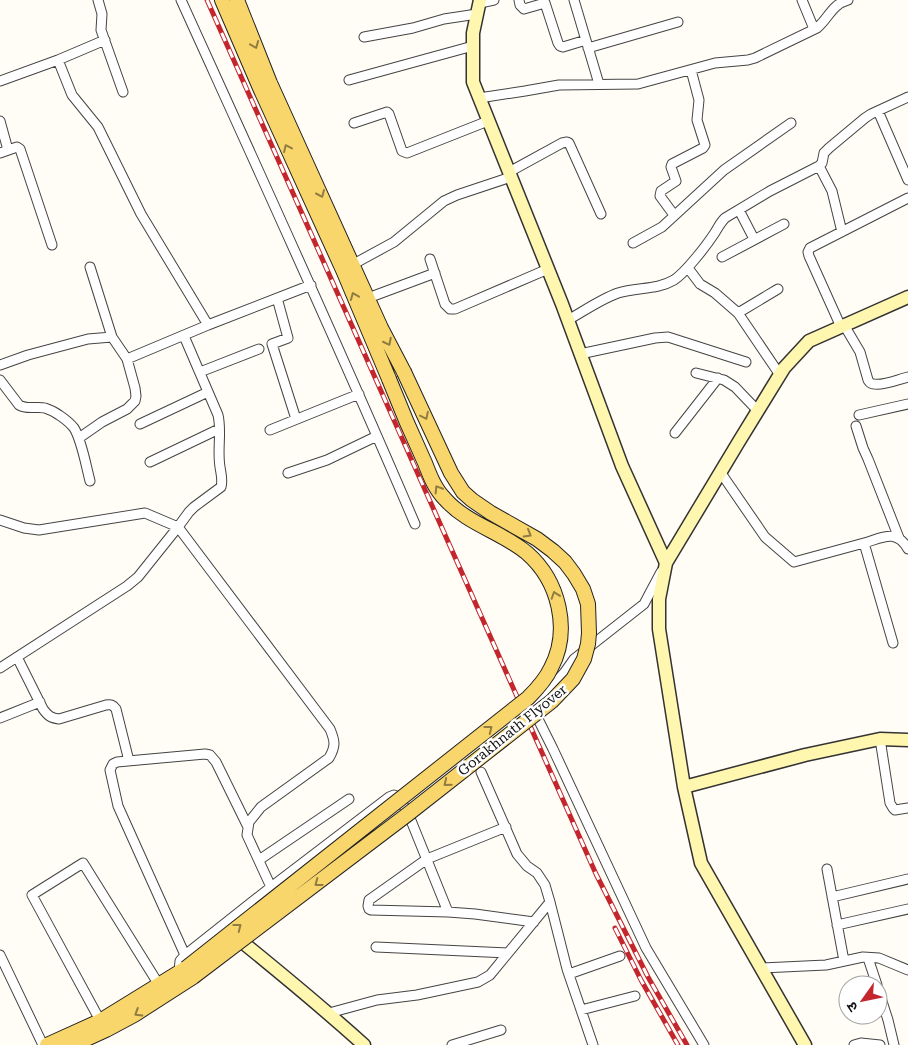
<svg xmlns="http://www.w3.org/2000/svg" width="908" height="1045" viewBox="0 0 908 1045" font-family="'Roboto Serif','Noto Sans Devanagari',serif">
	<rect width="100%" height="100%" fill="#fffdf5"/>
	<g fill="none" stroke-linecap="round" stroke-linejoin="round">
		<defs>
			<path id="street" d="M 98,0 L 102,14 L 101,30 L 123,92
				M 181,0 C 260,174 340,348 415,524
				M 519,0 L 520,5 L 524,9 L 545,3 L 558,43 L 560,46 L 563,47 L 586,40
				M 574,0 L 599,84
				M 802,0 L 814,29
				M 480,3 L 494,0
				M 364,37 L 413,28 L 444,19 L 477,14
				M 588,48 L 678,22
				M 58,60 L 72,95 L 98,127 L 141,214 L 208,325 L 311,285
				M 349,80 L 473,46
				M 0,81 L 58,60 L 105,40
				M 479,98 L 525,91 L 559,85 L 638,84 L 715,63 L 748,60 L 755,58 L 817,28 C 829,18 831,5 848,0
				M 878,111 L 908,180
				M 0,121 L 8,150
				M 354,123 L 387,112 L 389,114 L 402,151 L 407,153 L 488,121
				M 0,153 L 17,147 L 20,149 L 52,245
				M 819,166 L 832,191 L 842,232
				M 509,172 L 562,143 L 567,142 L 569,143 L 601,214
				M 739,210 L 754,239
				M 674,215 L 660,196 L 661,191 L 676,181 L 671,167 L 672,164 L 703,148 L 705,145 L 697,120 L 699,100 L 691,70
				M 633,243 L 662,227 L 724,170 L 791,123
				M 722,257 L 784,224
				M 430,259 L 445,304 L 450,309 L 455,309 L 548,269
				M 350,266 L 394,242 L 444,201 L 457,195 L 511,177
				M 688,268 L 700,284 L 715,293 L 738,313 L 780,375
				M 277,298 L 288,338 L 272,344 L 296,419
				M 368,298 L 435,273
				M 738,313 L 778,289
				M 568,320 C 584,311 601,299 618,293 C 637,287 657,290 674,280 C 686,272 706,246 714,234 C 718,228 720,223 725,218 L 770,191 L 819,166 L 822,163 L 824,153 L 829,148 L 865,118 L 871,114 L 908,97
				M 844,325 L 860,352 L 868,380 C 870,383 870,384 874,384 C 883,386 899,379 908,377
				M 841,327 L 809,256 L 808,252 L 810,248 L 908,198
				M 580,354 L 655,338 L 668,337 L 746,362
				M 127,359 L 208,325
				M 0,365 L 28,355 L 88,339 L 112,337
				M 200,372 L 259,349
				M 696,373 L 724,380 L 735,387 L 758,411
				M 0,380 L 19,405 C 27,410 36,406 45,408 C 51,410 55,412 59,415 C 65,419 70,423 74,428 C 82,441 86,466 90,481
				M 859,415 L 908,404
				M 140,424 L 208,392
				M 856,426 L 863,448 L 868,459 L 899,538
				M 270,430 L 359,394
				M 675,433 L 718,378
				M 79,438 L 102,422 L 127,409 L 135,401 L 136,396 L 135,388 L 127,359 L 112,337 L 90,267
				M 150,462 L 219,429
				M 288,473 L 327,460 L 377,436
				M 721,473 L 765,537 L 794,562 L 864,543 L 893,643
				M 0,520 L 24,528 L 39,530 L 145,513 L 178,527 L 330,729 C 335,741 336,746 329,758 L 261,807 L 249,822 L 247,835 L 271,887 L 185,955
				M 864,543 C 882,538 896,528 908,549
				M 661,572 L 644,604 L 574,659 L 564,673 L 534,706 L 534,711 L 553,749 L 646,948 L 704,1045
				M 17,657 L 43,709 C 48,716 51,718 59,719 L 106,705 C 111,704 113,705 116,709 L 129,761
				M 0,668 L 127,586 L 138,577 L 178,527 L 189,512 L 194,507 L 221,487 C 223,480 221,474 220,467 C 217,449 222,432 218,415 L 184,336
				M 0,718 L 40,702
				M 880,739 L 890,803 L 893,808 L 895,810 L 908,808
				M 481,772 L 517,854 L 527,866 L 537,873 L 545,885 L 550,902 L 567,969 L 593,1045
				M 259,860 L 349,799
				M 827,869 L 844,961
				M 271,887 L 389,797 L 394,795 L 399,797 L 410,818 L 448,912 L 475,914 L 534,922
				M 832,897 L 908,879
				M 448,912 L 371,910 L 369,909 L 368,906 L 369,900 L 427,859 L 506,827
				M 837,925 L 908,909
				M 376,947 L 508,953
				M 0,955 L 43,1045
				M 868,958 L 877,985
				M 761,968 L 826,965 L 863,957 L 879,958 L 908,970
				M 179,972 L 180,961 L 185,955 L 118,806 L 110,770 L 113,764 L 117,762 L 205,754 L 210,755 L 216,762 L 248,827
				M 569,974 L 620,956
				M 878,989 L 888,1020 L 894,1045
				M 581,1010 L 635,996
				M 329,1013 L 377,1000 L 417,995 L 478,982 L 490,975 L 550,902
				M 102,1024 L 32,895 L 83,863 L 161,988
				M 452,1045 L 501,1030
				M 854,1045 L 861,1043 L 880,1045"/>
			<path id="secondary" d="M 480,0 L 473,33 L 473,82 L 562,304 L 622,466 L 666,563 L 659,599 L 659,629 L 684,787 L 701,863 L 805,1045
				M 666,563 L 738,443 L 784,368 L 809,341 L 908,297
				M 684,787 L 805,755 L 880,739 L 908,740
				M 233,945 L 238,941 L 241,941 C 283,975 324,1009 364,1045"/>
			<path id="primary" d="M 222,0 L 260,88 L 343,270 L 389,379
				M 237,0 L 270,83 L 381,328 L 404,372
				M 47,1045 L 100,1021 L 186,968
				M 73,1045 L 106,1030 L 134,1015 L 193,977"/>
		</defs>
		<use href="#street" stroke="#444" stroke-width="11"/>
		<use href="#secondary" stroke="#333" stroke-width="15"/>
		<use href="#primary" stroke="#222" stroke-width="16"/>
		<use href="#street" stroke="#fff" stroke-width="9"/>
		<use href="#secondary" stroke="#fff6b0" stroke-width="12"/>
		<use href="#primary" stroke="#f9d66b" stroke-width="14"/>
		<defs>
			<path id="rail" d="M 207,0 L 596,874 L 648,977 L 687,1045
				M 615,928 L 641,980 L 678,1045"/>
		</defs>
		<use href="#rail" stroke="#c4262e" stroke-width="5"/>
		<use href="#rail" stroke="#fff" stroke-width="3" stroke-dasharray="9" stroke-linecap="butt"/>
		<defs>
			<path id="primary-bridge" d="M 186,968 L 528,698 C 537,689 546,679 551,668 C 571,630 559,581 527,553 C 502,532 467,524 445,499 C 435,489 430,476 425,463 C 412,435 400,407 389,379
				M 193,977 L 408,814 L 552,701 L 573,679 L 584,659 L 588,644 L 589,633 L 588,604 L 583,589 L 574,574 L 565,562 L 553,551 L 537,539 L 491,513 L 472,500 L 463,492 L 451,473 L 404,372"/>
		</defs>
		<use href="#primary-bridge" stroke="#222" stroke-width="16" stroke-linecap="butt"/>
		<use href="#primary-bridge" stroke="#f9d66b" stroke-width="14"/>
	</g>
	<defs><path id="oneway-chevron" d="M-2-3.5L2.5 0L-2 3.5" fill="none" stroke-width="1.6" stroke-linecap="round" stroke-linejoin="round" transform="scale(1.25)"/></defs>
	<g stroke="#917d42">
		<use href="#oneway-chevron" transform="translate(255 45) rotate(68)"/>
		<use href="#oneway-chevron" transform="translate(287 148) rotate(-115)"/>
		<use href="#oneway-chevron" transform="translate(321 194) rotate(66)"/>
		<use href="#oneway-chevron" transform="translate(354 296) rotate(-112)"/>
		<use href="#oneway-chevron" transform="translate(388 342) rotate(63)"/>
		<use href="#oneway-chevron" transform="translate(425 416) rotate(64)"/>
		<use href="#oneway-chevron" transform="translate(438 489) rotate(-122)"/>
		<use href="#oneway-chevron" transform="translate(528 534) rotate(30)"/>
		<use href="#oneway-chevron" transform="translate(555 595) rotate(-109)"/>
		<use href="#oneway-chevron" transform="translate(489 729) rotate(-38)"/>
		<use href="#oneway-chevron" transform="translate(447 783) rotate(141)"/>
		<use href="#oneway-chevron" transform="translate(318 883) rotate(143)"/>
		<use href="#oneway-chevron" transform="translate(238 927) rotate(-38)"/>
		<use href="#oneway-chevron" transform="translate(138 1013) rotate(148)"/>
	</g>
	<g text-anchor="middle" stroke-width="5" stroke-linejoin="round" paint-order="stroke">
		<g font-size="14" fill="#111" stroke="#fff">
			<text transform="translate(512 730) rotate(-39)" y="5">Gorakhnath Flyover</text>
		</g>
	</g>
	<g transform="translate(863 1000) rotate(237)"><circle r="24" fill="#ffffff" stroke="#a0a0a0"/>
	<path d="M0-4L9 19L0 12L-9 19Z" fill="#c4262e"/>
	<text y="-8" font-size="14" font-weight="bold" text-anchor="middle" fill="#111111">उ</text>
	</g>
</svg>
